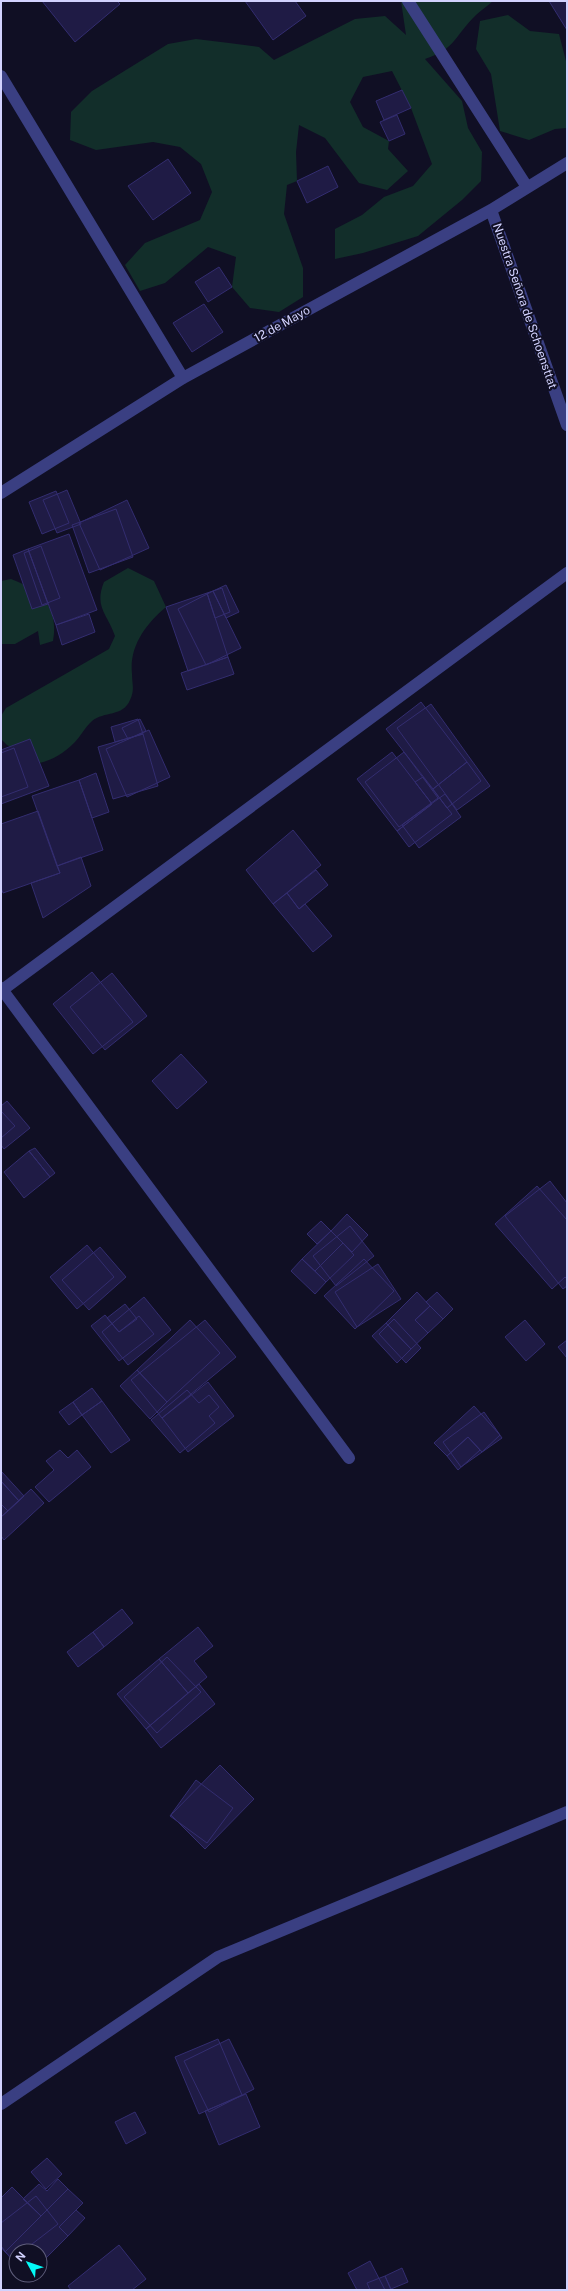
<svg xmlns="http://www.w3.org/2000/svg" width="568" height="2291" viewBox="0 0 568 2291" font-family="'Public Sans',sans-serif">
	<rect width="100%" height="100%" fill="#100f24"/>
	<path fill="#122e2a" d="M 401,1 L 493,1 C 488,6 481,10 476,15 C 455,35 456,49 425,59 L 462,101 L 468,128 L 482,152 L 481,181 L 462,200 L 418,236 L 363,253 L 335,259 L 335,229 L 362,215 L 384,197 L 413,186 L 432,164 L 411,108 L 392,71 L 363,77 L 350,102 L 363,127 L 389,141 L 388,149 L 408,171 L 387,190 L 359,183 L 325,138 L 299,125 L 296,152 L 297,181 L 287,185 L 284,214 L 303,268 L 303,297 L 279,312 L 250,308 L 232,287 L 236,257 L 208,247 L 165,283 L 140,291 L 125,265 L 145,243 L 200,220 L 212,192 L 201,164 L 180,147 L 153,142 L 96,150 L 70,140 L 71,112 L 92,91 L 168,44 L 196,39 L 229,43 L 259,47 L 274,60 L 355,19 L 385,16 L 406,35 Z
		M 508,15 L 530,31 L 559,34 L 567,65 L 567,128 L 555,129 L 529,140 L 500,131 L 491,74 L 476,49 L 480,21 Z
		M 128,568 L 154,581 L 166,607 C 146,624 129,646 132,674 C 132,684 135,690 130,700 C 123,717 104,711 92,721 C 85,727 81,736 75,742 C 64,753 53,760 39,763 L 7,745 L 1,739 L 1,716 L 6,708 L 109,649 L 115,636 C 107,613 94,607 104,582 Z
		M 11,579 C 42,591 59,608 53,641 L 40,645 L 38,631 L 15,644 L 1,644 L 1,581 Z"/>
	<path fill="#1f1b45" stroke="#332d70" d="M 42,1 L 117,1 L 120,4 L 75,42 Z
		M 245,1 L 295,1 L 306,16 L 273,40 Z
		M 549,1 L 567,1 L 567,30 Z
		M 402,90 L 411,108 L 384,120 L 376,101 Z
		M 397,115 L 405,134 L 389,141 L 380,122 Z
		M 168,159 L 191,193 L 153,220 L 128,186 Z
		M 328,166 L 338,187 L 307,203 L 297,181 Z
		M 219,267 L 232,287 L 208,302 L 195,282 Z
		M 204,304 L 223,332 L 192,352 L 173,323 Z
		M 67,490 L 81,524 L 57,533 L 43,500 Z
		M 56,491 L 69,523 L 42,534 L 29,502 Z
		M 127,500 L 149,548 L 100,570 L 79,523 Z
		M 116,509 L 133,557 L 89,573 L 72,525 Z
		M 69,534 L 97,610 L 56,625 L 28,549 Z
		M 41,546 L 60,598 L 42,605 L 24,553 Z
		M 28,549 L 48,604 L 32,609 L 13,555 Z
		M 226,585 L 239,612 L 226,618 L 213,591 Z
		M 222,588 L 230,612 L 215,618 L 207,593 Z
		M 213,591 L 241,648 L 206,665 L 178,609 Z
		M 207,593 L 228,657 L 188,671 L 166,607 Z
		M 89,614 L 95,632 L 62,645 L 56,625 Z
		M 228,657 L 234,674 L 187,690 L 181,673 Z
		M 421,702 L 467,762 L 433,789 L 386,729 Z
		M 431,704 L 490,786 L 457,810 L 397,728 Z
		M 138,719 L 143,734 L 115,742 L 111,727 Z
		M 140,719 L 146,731 L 128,739 L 122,728 Z
		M 149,730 L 170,777 L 127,797 L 106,749 Z
		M 143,734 L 158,786 L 113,799 L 98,747 Z
		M 30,739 L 49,786 L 1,804 L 1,750 Z
		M 14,748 L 28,787 L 1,797 L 1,753 Z
		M 392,752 L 432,804 L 397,831 L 357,779 Z
		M 404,752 L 438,798 L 399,827 L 365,782 Z
		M 467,762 L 481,781 L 447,808 L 433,789 Z
		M 96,773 L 109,812 L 92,818 L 79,780 Z
		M 423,777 L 452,814 L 409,847 L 397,831 L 432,804 L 415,782 Z
		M 79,780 L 103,850 L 57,866 L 32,796 Z
		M 445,794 L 461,817 L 419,848 L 402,825 Z
		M 38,811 L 60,873 L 3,893 L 1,888 L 1,824 Z
		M 293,830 L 321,865 L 273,904 L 246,870 Z
		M 81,857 L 91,886 L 43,918 L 31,883 L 60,873 L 57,866 Z
		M 316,870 L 328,885 L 299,909 L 287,893 Z
		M 287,893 L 299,909 L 305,904 L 332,936 L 313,952 L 273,904 Z
		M 92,972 L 133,1022 L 93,1054 L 53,1004 Z
		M 112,973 L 147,1016 L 105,1050 L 70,1007 Z
		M 181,1054 L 207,1082 L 177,1109 L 152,1081 Z
		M 7,1101 L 30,1128 L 4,1149 L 1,1145 L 1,1106 Z
		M 1,1111 L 15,1126 L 1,1138 Z
		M 35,1148 L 55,1173 L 50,1177 L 29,1151 Z
		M 29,1151 L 50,1177 L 24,1198 L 4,1172 Z
		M 550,1181 L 567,1203 L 567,1286 L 563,1289 L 505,1216 Z
		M 537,1186 L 567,1220 L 567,1279 L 565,1277 L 552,1289 L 495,1224 Z
		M 347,1214 L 368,1235 L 352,1252 L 331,1231 Z
		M 321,1221 L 331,1231 L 317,1244 L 307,1234 Z
		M 350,1226 L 374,1256 L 336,1286 L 313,1256 Z
		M 331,1231 L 343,1243 L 315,1271 L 302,1259 Z
		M 343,1243 L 354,1255 L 326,1282 L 315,1271 Z
		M 87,1245 L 114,1277 L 77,1309 L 50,1277 Z
		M 100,1247 L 126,1277 L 89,1310 L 62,1280 Z
		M 302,1259 L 326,1282 L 315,1294 L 291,1271 Z
		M 364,1259 L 394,1291 L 355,1329 L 324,1296 Z
		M 378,1264 L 401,1299 L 357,1327 L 335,1292 Z
		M 417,1292 L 430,1306 L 415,1320 L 428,1333 L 411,1349 L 386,1323 Z
		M 437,1292 L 453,1309 L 443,1319 L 426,1302 Z
		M 144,1297 L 171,1330 L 128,1365 L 102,1332 Z
		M 125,1304 L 137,1319 L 119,1332 L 107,1318 Z
		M 430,1306 L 443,1319 L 428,1333 L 415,1320 Z
		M 105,1315 L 119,1332 L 139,1316 L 154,1334 L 119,1361 L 91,1326 Z
		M 394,1319 L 421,1348 L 406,1363 L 379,1334 Z
		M 190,1320 L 220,1353 L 167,1402 L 137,1370 Z
		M 205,1320 L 236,1357 L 162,1418 L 131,1380 Z
		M 525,1320 L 545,1344 L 526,1361 L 505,1337 Z
		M 386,1323 L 411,1349 L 397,1363 L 372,1336 Z
		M 567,1340 L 567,1358 L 558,1347 Z
		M 137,1370 L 167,1402 L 150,1419 L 120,1386 Z
		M 208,1382 L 234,1416 L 188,1452 L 162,1418 Z
		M 92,1388 L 102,1401 L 82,1415 L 73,1402 Z
		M 187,1390 L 199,1403 L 209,1395 L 219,1407 L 209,1416 L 215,1423 L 180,1453 L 151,1420 Z
		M 102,1401 L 130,1440 L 111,1453 L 82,1415 Z
		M 73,1402 L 82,1415 L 69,1425 L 59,1412 Z
		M 474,1406 L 500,1435 L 482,1452 L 468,1437 L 447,1456 L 434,1443 Z
		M 484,1412 L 502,1438 L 461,1467 L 443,1442 Z
		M 468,1437 L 480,1450 L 458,1470 L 447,1456 Z
		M 60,1450 L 68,1458 L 77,1450 L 91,1467 L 49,1502 L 35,1487 L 54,1470 L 46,1461 Z
		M 2,1472 L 24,1496 L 19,1501 L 1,1481 Z
		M 1,1481 L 19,1501 L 8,1511 L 1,1504 Z
		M 31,1489 L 44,1503 L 4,1540 L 1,1536 L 1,1517 Z
		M 1,1504 L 8,1511 L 1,1517 Z
		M 122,1609 L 133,1623 L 104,1647 L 93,1632 Z
		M 198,1627 L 213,1646 L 194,1661 L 207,1677 L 188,1693 L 159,1659 Z
		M 93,1632 L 104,1647 L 78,1667 L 67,1652 Z
		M 167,1657 L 201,1692 L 157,1733 L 124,1697 Z
		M 159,1659 L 188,1693 L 146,1729 L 117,1694 Z
		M 199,1684 L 215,1704 L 161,1748 L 146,1729 Z
		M 220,1765 L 254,1799 L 205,1849 L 171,1815 Z
		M 196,1780 L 233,1808 L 207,1843 L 170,1816 Z
		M 218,2039 L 242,2095 L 199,2114 L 175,2057 Z
		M 229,2039 L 254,2089 L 209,2112 L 184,2061 Z
		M 246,2094 L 260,2127 L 219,2145 L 205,2111 Z
		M 135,2112 L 146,2133 L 126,2144 L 115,2122 Z
		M 47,2158 L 62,2174 L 46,2189 L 31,2172 Z
		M 58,2179 L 68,2189 L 41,2216 L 23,2199 L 39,2184 L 47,2191 Z
		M 12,2187 L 41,2216 L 5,2252 L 1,2247 L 1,2198 Z
		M 68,2189 L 83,2203 L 59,2227 L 68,2236 L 46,2258 L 37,2249 L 35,2251 L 16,2251 L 16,2262 L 5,2252 Z
		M 36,2196 L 58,2224 L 23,2251 L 16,2251 L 16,2256 L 12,2260 L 1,2246 L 1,2223 Z
		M 76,2210 L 85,2218 L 68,2236 L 59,2227 Z
		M 119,2245 L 146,2279 L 132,2290 L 71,2290 L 68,2286 Z
		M 370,2261 L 385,2290 L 357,2290 L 348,2273 Z
		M 402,2268 L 408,2282 L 391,2289 L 385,2276 Z
		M 385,2276 L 391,2290 L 370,2290 L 367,2283 Z"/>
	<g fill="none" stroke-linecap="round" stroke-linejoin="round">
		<path stroke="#3a3f82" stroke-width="12" d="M 408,1 L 527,187
			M 1,76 L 183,378
			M 491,210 L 567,425
			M 1,493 L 183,378 L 491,210 L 567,163
			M 1,988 L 349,1458
			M 1,991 L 567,573
			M 1,2104 L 218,1957 L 567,1812"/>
	</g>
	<g text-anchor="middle" stroke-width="4" stroke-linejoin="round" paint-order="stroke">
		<g font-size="12" fill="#d2d2fe" stroke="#100f24">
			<text transform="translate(525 306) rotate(71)" y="4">Nuestra Señora de Schoensttat</text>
			<text transform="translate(282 324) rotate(-29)" y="4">12 de Mayo</text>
		</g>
	</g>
	<rect width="568" height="2291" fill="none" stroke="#d2d2fe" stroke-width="4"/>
	<g transform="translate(28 2263) rotate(310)"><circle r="19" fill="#100f24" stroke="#5e5d7b"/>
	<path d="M0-3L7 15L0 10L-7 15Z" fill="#03faf7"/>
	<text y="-6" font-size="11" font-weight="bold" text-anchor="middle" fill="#d2d2fe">N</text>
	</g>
</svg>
